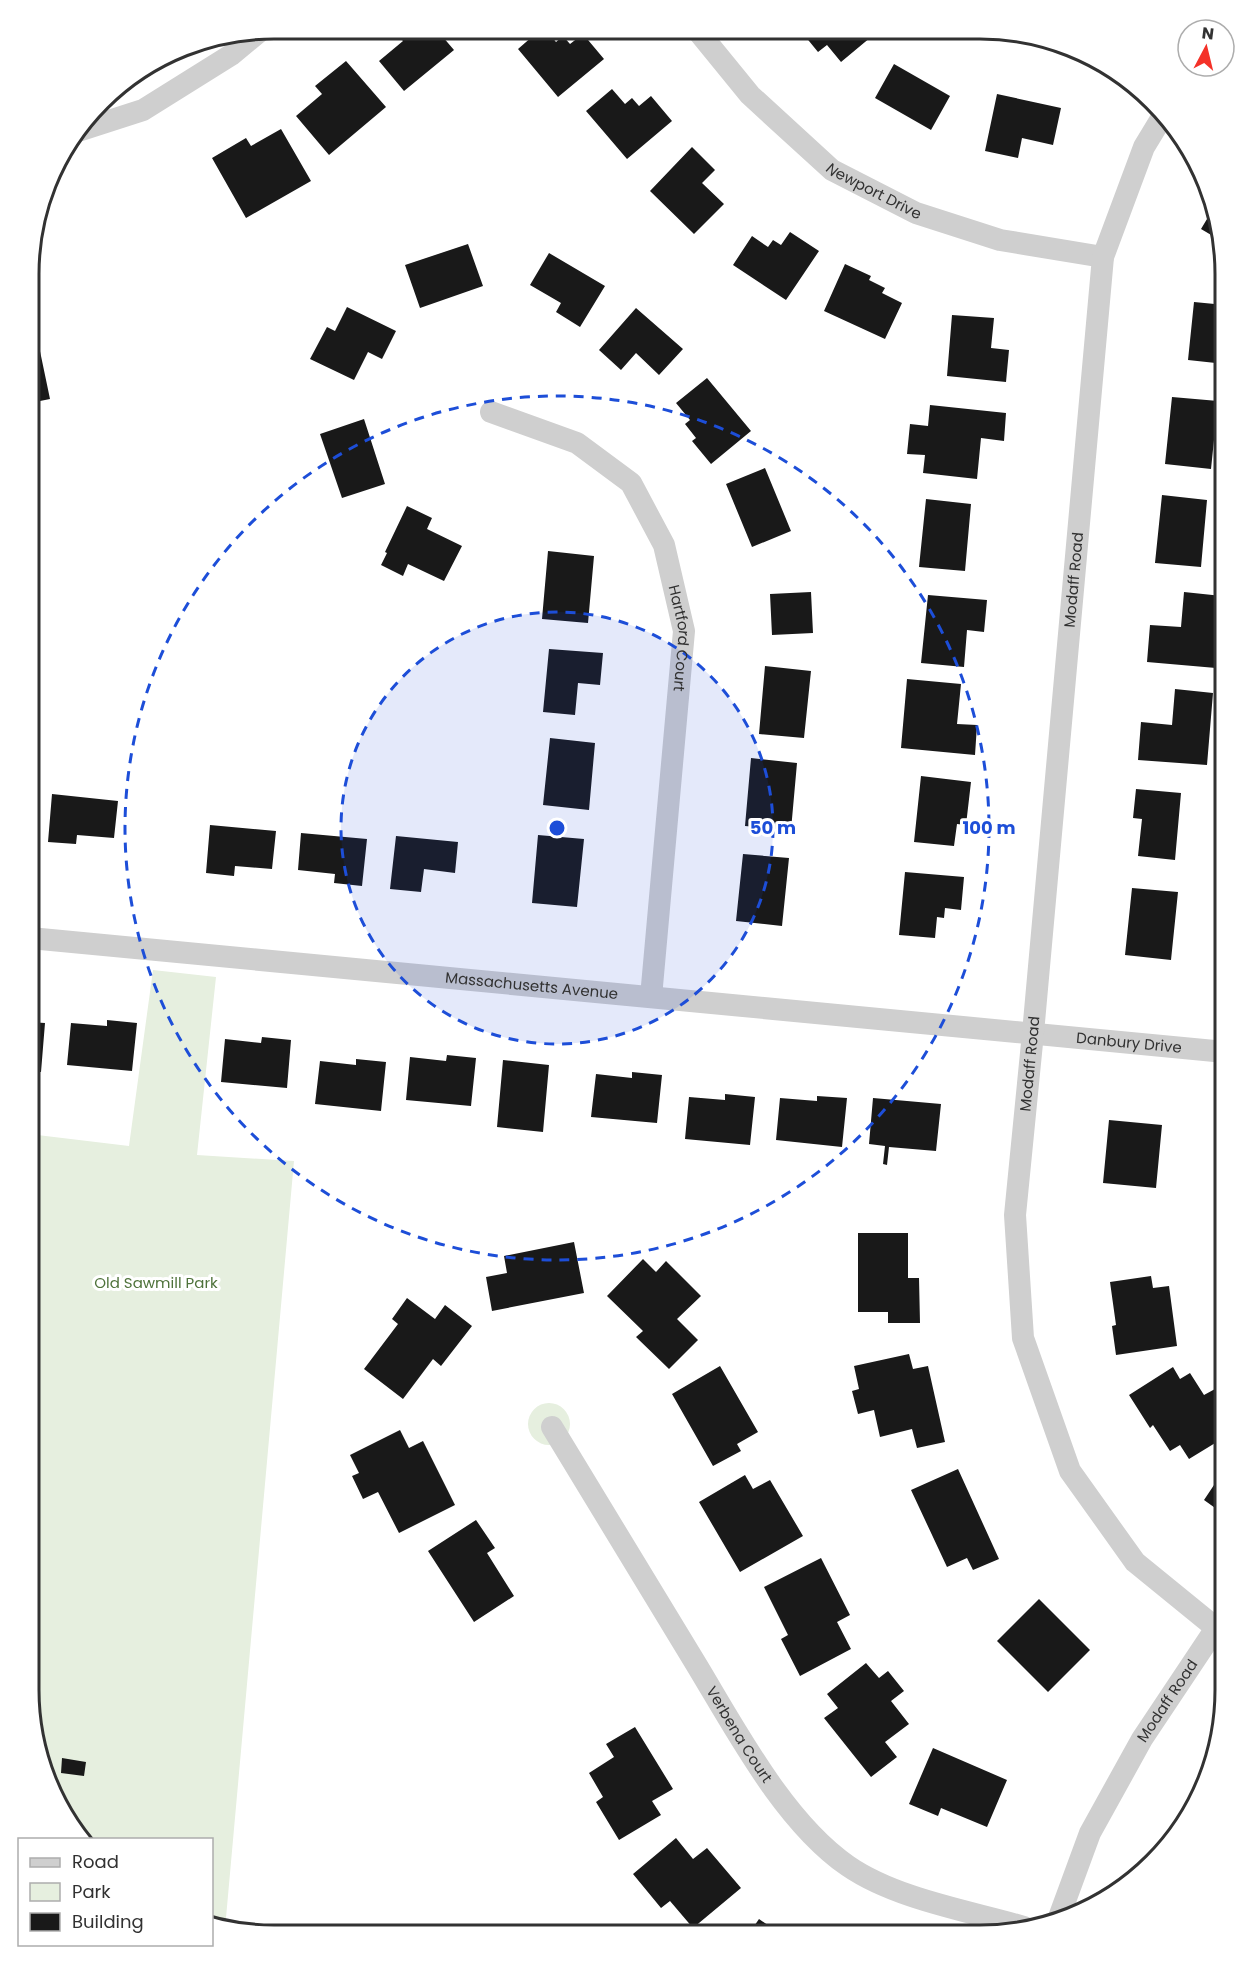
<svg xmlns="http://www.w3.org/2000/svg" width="1254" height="1964" viewBox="0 0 1254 1964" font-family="Poppins,sans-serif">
	<rect width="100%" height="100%" fill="#fff"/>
	<path fill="#e6efdf" d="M 153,970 L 216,977 L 197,1155 L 294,1161 L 225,1929 L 212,1925 L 212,1840 L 79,1839 L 47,1784 L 29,1690 L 29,1134 L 129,1146 Z
		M528 1424a21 21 0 1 1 42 0a21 21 0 1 1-42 0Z"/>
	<path fill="#191919" d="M 392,29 L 436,29 L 454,50 L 404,91 L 379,61 L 403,41 Z
		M 541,29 L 545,29 L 556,42 L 563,36 L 570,44 L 583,34 L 604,59 L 558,97 L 518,49 Z
		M 800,30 L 865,30 L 871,37 L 841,62 L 827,45 L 818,52 Z
		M 346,61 L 386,107 L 329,155 L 296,116 L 322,94 L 315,86 Z
		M 894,64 L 950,96 L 931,130 L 875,98 Z
		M 612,89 L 625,104 L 632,98 L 639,106 L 651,96 L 672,121 L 627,159 L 586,111 Z
		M 997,94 L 1061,108 L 1053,145 L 1022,138 L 1018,158 L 985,151 Z
		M 281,129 L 311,181 L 246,218 L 212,158 L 246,138 L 251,146 Z
		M 692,147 L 715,170 L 702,183 L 724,204 L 694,234 L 650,191 Z
		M 1213,209 L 1218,239 L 1201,229 Z
		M 790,232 L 819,251 L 786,300 L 733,265 L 752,236 L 768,247 L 773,240 L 781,245 Z
		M 468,244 L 483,286 L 420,308 L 405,265 Z
		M 549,253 L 605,286 L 580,327 L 556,312 L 561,303 L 530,285 Z
		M 845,264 L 871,276 L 869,280 L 885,288 L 882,293 L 902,303 L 885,339 L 824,311 Z
		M 1194,302 L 1225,305 L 1225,364 L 1188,360 Z
		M 347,307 L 396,331 L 382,359 L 368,352 L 354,380 L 310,359 L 327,327 L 335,331 Z
		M 636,308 L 683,349 L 659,375 L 636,353 L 621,370 L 599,350 Z
		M 952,315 L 994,318 L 991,348 L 1009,350 L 1006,382 L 947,376 Z
		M 36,332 L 50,399 L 30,403 L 30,333 Z
		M 707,378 L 751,431 L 711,464 L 692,441 L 696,438 L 685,424 L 690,420 L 676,403 Z
		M 1172,397 L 1218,401 L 1211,469 L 1165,464 Z
		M 930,405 L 1006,413 L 1004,441 L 981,438 L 977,479 L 923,473 L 925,455 L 907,454 L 910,424 L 928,426 Z
		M 364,419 L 385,484 L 342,498 L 320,434 Z
		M 765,468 L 791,531 L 752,547 L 726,484 Z
		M 1162,495 L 1207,500 L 1201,567 L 1155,563 Z
		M 926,499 L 971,504 L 965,571 L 919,567 Z
		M 407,506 L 432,518 L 427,529 L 462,546 L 444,581 L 408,564 L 403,576 L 381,565 L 387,553 L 385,552 Z
		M 548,551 L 594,556 L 588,623 L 542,619 Z
		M 811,592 L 813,633 L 772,635 L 770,594 Z
		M 1184,592 L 1222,596 L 1216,668 L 1147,662 L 1150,625 L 1181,627 Z
		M 928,595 L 987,600 L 984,632 L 967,630 L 964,667 L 921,663 Z
		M 549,649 L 603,653 L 600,685 L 578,683 L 575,715 L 543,712 Z
		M 765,666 L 811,671 L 804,738 L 759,734 Z
		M 907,679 L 961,684 L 957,724 L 977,725 L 975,755 L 901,748 Z
		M 1175,689 L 1213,693 L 1207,765 L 1138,760 L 1141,722 L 1172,725 Z
		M 550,738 L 595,743 L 589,810 L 543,805 Z
		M 751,758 L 797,763 L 791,830 L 745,826 Z
		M 921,776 L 971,782 L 966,825 L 957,824 L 954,846 L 914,842 Z
		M 1136,789 L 1181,793 L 1175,860 L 1138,856 L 1142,819 L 1133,818 Z
		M 52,794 L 118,801 L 114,838 L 77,835 L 76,844 L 48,842 Z
		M 210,825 L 276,831 L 272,869 L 235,866 L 234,876 L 206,873 Z
		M 301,833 L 367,839 L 362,886 L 334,883 L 335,874 L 298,870 Z
		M 538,835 L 584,839 L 577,907 L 532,903 Z
		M 396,836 L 458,842 L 455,873 L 424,869 L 421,892 L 390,889 Z
		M 743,854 L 789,858 L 782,926 L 736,921 Z
		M 905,872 L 964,877 L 961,910 L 945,908 L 944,918 L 937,917 L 935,938 L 899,935 Z
		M 1132,888 L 1178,892 L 1171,960 L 1125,955 Z
		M 107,1020 L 137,1023 L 132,1071 L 67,1065 L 71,1023 L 107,1026 Z
		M 29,1022 L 45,1023 L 41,1072 L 29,1071 Z
		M 262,1037 L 291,1040 L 287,1088 L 221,1082 L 225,1039 L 261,1043 Z
		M 447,1055 L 476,1058 L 471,1106 L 406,1100 L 410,1057 L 446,1061 Z
		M 356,1059 L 386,1062 L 381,1111 L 315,1104 L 320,1061 L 356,1065 Z
		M 503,1060 L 549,1065 L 543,1132 L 497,1127 Z
		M 632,1072 L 662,1075 L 657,1123 L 591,1117 L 596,1074 L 632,1078 Z
		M 725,1094 L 755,1097 L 750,1145 L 685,1139 L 689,1097 L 725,1100 Z
		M 817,1096 L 847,1098 L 842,1147 L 776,1140 L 780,1098 L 817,1101 Z
		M 873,1098 L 941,1104 L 936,1151 L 889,1147 L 887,1165 L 883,1164 L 885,1146 L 869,1144 Z
		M 1109,1120 L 1162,1125 L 1156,1188 L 1103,1183 Z
		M 858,1233 L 908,1233 L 908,1278 L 919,1278 L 920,1323 L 888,1323 L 888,1312 L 858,1312 Z
		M 574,1242 L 584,1293 L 492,1311 L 486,1277 L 507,1273 L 504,1256 Z
		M 643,1259 L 656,1272 L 666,1261 L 701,1296 L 677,1319 L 698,1340 L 669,1369 L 636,1337 L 643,1331 L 607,1296 Z
		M 1151,1276 L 1153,1288 L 1169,1286 L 1177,1346 L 1116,1355 L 1112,1326 L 1116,1325 L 1110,1282 Z
		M 407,1298 L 435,1319 L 445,1305 L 472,1326 L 441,1366 L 433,1359 L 403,1399 L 364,1369 L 398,1324 L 392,1319 Z
		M 909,1354 L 913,1369 L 928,1366 L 945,1442 L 917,1448 L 912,1429 L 880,1437 L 874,1410 L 858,1414 L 852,1391 L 859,1389 L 854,1366 Z
		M 720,1366 L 758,1432 L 737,1444 L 741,1451 L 713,1466 L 672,1394 Z
		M 1173,1367 L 1180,1379 L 1190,1373 L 1204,1395 L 1215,1389 L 1225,1405 L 1225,1437 L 1189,1459 L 1180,1445 L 1170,1451 L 1153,1425 L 1150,1428 L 1129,1395 Z
		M 400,1430 L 409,1448 L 423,1441 L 455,1505 L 399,1533 L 378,1492 L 363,1499 L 352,1476 L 359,1473 L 350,1455 Z
		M 958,1469 L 999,1559 L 973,1570 L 967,1558 L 947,1567 L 911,1490 Z
		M 1222,1473 L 1225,1475 L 1225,1515 L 1204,1500 Z
		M 745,1475 L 753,1489 L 770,1480 L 803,1536 L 740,1572 L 699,1502 Z
		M 476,1520 L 495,1548 L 487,1553 L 514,1596 L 474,1622 L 428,1551 Z
		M 821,1558 L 850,1615 L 837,1622 L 851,1649 L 800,1676 L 781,1639 L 788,1635 L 764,1587 Z
		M 1039,1599 L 1090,1650 L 1048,1692 L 997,1641 Z
		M 866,1663 L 879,1678 L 888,1671 L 904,1691 L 891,1701 L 909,1724 L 885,1742 L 897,1757 L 871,1777 L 824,1718 L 838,1708 L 827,1694 Z
		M 635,1727 L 673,1789 L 652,1801 L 661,1815 L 619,1840 L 596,1802 L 603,1797 L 589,1773 L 614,1757 L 606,1744 Z
		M 933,1748 L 1007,1780 L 987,1827 L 941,1808 L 938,1816 L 909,1804 Z
		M 62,1758 L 86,1762 L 84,1776 L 61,1773 Z
		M 676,1838 L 693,1859 L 707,1848 L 741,1888 L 693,1928 L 670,1901 L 661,1908 L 633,1874 Z
		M 759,1919 L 782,1935 L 748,1935 Z"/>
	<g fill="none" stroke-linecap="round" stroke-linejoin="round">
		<g stroke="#cfcfcf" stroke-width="22">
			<path id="s1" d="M 697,30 L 750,95 L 832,170 L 916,213 L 1000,240 L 1103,257"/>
			<path d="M 81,130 L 143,110 L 231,55 L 260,31"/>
			<path id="s2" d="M 491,412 L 577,443 L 631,483 L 664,545 L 684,631 L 651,997"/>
			<path id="s3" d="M 30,938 L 1225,1052"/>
			<path id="s4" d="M 552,1427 C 600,1506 648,1585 696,1664 C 736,1730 784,1822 848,1866 C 896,1899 969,1911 1024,1927"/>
			<path id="s5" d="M 1058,1920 L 1090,1833 L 1142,1739 L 1216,1628 L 1135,1562 L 1070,1471 L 1023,1338 L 1015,1215 L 1033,1033 L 1103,257 L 1144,147 L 1164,114"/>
		</g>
	</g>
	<circle cx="557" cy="828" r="216" fill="#1d4ed8" fill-opacity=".12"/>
	<g fill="none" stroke="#1d4ed8" stroke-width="3" stroke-dasharray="10 8">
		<circle cx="557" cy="828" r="216"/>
		<circle cx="557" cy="828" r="432"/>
	</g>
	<g text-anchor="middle" stroke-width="6" stroke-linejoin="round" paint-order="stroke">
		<g font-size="15" fill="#323232" stroke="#fff">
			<text dy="5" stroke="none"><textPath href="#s1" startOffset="242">Newport Drive</textPath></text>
			<text dy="5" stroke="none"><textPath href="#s5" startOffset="1452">Modaff Road</textPath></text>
			<text dy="5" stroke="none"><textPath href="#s2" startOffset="324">Hartford Court</textPath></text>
			<text dy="5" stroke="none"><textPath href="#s3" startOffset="504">Massachusetts Avenue</textPath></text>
			<text dy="5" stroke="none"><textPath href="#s3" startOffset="1104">Danbury Drive</textPath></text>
			<text dy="5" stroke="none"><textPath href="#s5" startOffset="966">Modaff Road</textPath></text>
			<text dy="5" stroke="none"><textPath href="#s5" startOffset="246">Modaff Road</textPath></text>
			<text dy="5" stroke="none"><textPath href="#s4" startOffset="360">Verbena Court</textPath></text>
		</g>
		<g font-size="15" fill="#4e723a" stroke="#fff">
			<text x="156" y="1288">Old Sawmill Park</text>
		</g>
	</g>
	<path d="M0 0H1254V1964H0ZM274 39H980A235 235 0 0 1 1215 274V1690A235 235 0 0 1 980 1925H274A235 235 0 0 1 39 1690V274A235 235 0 0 1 274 39Z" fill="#fff" fill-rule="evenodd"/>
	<path fill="none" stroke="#323232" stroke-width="3" d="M274 39H980A235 235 0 0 1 1215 274V1690A235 235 0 0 1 980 1925H274A235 235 0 0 1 39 1690V274A235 235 0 0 1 274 39Z"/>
	<circle cx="557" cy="828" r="9" fill="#1d4ed8" stroke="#fff" stroke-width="3"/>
	<g font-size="18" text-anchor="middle" font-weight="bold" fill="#1d4ed8" stroke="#fff" stroke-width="6" stroke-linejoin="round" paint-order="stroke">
		<text x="773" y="834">50 m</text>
		<text x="989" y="834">100 m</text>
	</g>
	<rect x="18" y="1838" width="195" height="108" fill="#ffffff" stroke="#adadad" stroke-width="1.5"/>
	<rect x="30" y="1858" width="30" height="9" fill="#cfcfcf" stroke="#adadad" stroke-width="1.5"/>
	<text x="72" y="1868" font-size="18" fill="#323232">Road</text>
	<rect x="30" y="1883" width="30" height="18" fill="#e6efdf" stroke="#adadad" stroke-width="1.5"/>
	<text x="72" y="1898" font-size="18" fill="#323232">Park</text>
	<rect x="30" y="1913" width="30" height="18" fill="#191919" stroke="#adadad" stroke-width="1.5"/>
	<text x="72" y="1928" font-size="18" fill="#323232">Building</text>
	<g transform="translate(1206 48) rotate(7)"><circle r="28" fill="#ffffff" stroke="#adadad" stroke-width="1.5"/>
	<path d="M0-4.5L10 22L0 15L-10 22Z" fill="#f43128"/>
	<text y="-9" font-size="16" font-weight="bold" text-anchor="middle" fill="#323232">N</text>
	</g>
</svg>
